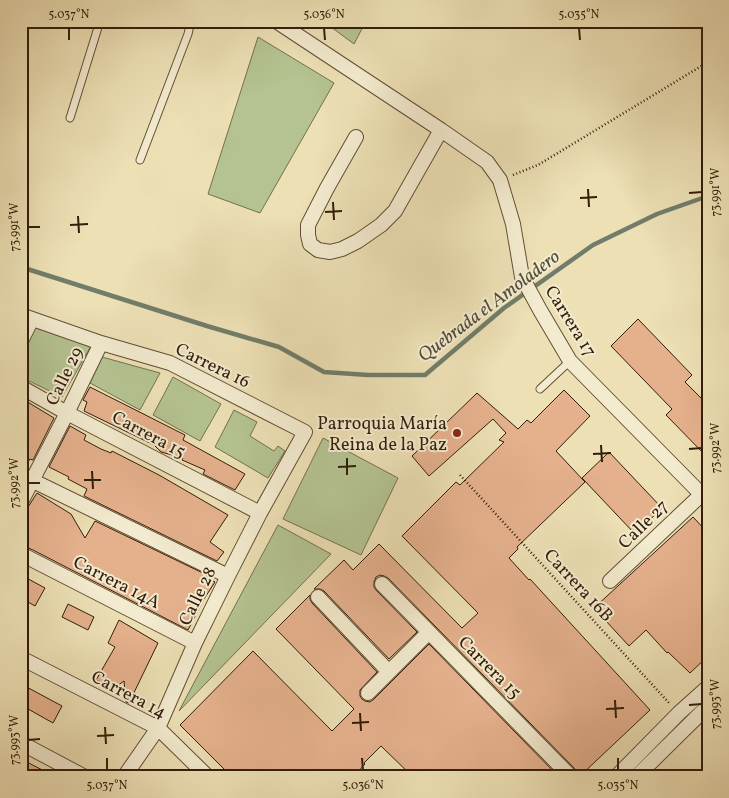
<svg xmlns="http://www.w3.org/2000/svg" width="729" height="798" viewBox="0 0 729 798" font-family="Vollkorn,serif">
	<rect width="100%" height="100%" fill="#ede0b5"/>
	<filter id="stains"><feTurbulence type="fractalNoise" baseFrequency=".004" numOctaves="4"/><feColorMatrix values="0 0 0 0 .2 0 0 0 0 .09 0 0 0 0 .02 0 0 0 .5 -.17"/></filter>
	<radialGradient id="worn" r=".72"><stop offset=".6" stop-color="#630" stop-opacity="0"/><stop offset="1" stop-color="#630" stop-opacity=".3"/></radialGradient>
	<path fill="#b4c391" stroke="#74704e" d="M 323,21 L 366,21 L 354,44 Z
		M 258,37 L 334,83 L 260,213 L 208,194 Z
		M 35,323 L 92,344 L 62,397 L 21,377 L 21,354 Z
		M 102,357 L 160,373 L 140,410 L 90,383 Z
		M 173,377 L 221,404 L 200,441 L 153,415 Z
		M 234,410 L 257,422 L 250,436 L 274,451 L 278,446 L 285,451 L 268,478 L 215,447 Z
		M 323,438 L 398,478 L 361,555 L 283,519 Z
		M 278,525 L 331,554 L 179,711 Z"/>
	<g fill="none" stroke-linecap="round" stroke-linejoin="round">
		<path stroke="#717d6a" stroke-width="4.5" d="M 21,267 L 207,326 L 279,347 L 324,372 L 368,375 L 425,375 L 504,308 L 593,245 L 657,214 L 708,196"/>
	</g>
	<path fill="#e5b18d" stroke="#331d0a" d="M 638,319 L 692,375 L 685,382 L 708,405 L 708,458 L 666,415 L 672,409 L 611,346 Z
		M 90,387 L 185,435 L 183,440 L 245,474 L 235,490 L 203,474 L 205,470 L 182,460 L 183,458 L 161,452 L 154,445 L 84,411 L 87,402 L 83,400 Z
		M 564,390 L 590,416 L 556,451 L 585,482 L 517,547 L 518,549 L 509,558 L 529,580 L 530,579 L 650,710 L 580,776 L 577,771 L 388,578 L 384,576 L 380,575 L 376,577 L 374,582 L 374,587 L 376,590 L 417,632 L 389,659 L 324,591 L 320,589 L 314,589 L 344,560 L 353,570 L 379,544 L 462,628 L 478,613 L 402,536 L 456,482 L 460,485 L 504,442 L 499,440 L 506,433 L 493,419 L 429,476 L 412,456 L 477,393 L 518,429 L 527,420 L 531,423 Z
		M 21,398 L 54,418 L 33,460 L 30,459 L 25,467 L 21,466 Z
		M 70,426 L 86,435 L 84,440 L 101,449 L 111,453 L 112,451 L 159,475 L 228,515 L 210,542 L 224,552 L 217,561 L 84,496 L 87,489 L 68,479 L 69,477 L 49,467 Z
		M 609,452 L 662,508 L 635,534 L 582,478 Z
		M 37,493 L 71,514 L 85,538 L 95,521 L 207,575 L 206,576 L 215,582 L 204,599 L 188,630 L 33,550 L 21,545 L 21,518 Z
		M 693,517 L 708,533 L 708,656 L 690,673 L 668,652 L 667,653 L 646,630 L 629,646 L 594,608 Z
		M 21,575 L 45,588 L 35,606 L 21,598 Z
		M 310,595 L 310,599 L 312,603 L 377,672 L 360,690 L 360,696 L 362,699 L 365,701 L 370,702 L 374,699 L 429,644 L 559,777 L 413,777 L 381,746 L 364,763 L 365,764 L 353,777 L 232,777 L 180,725 L 253,651 L 332,731 L 354,709 L 276,629 Z
		M 68,604 L 94,617 L 88,630 L 62,617 Z
		M 119,620 L 158,643 L 129,703 L 126,702 L 124,681 L 113,689 L 96,680 L 115,647 L 108,643 Z
		M 21,684 L 62,706 L 53,723 L 21,705 Z
		M 21,759 L 56,777 L 21,777 Z"/>
	<g fill="none" stroke-linecap="round" stroke-linejoin="round">
		<defs>
			<path id="lane" d="M 70,118 L 100,21
				M 140,160 L 188,34 L 191,21
				M 540,389 L 570,361"/>
			<path id="street" d="M 276,21 L 441,130 L 487,162 L 500,180 L 513,224 L 522,277 L 540,310 L 570,361 L 708,501
				M 356,137 L 327,188 L 308,225 L 308,235 L 310,244 L 318,250 L 330,252 L 342,249 L 358,241 L 381,225 L 395,211 L 441,130
				M 21,315 L 101,343 L 67,413 L 21,502
				M 21,341 L 32,319
				M 101,343 L 170,363 L 305,432 L 260,513 L 228,576 L 195,643 L 158,728 L 124,777
				M 21,387 L 67,413 L 260,513
				M 21,475 L 228,576
				M 21,554 L 195,643
				M 610,581 L 702,494
				M 382,584 L 571,777
				M 318,597 L 389,672
				M 21,658 L 158,728 L 208,777
				M 368,693 L 429,632
				M 21,743 L 85,777
				M 616,777 L 679,713 L 708,687
				M 636,777 L 708,706"/>
		</defs>
		<use href="#lane" stroke="#624e35" stroke-width="9"/>
		<use href="#street" stroke="#624e35" stroke-width="16"/>
		<path stroke="#331d0a" stroke-width="2.5" stroke-dasharray="1 2.5" stroke-linecap="butt" d="M 513,175 L 538,165 L 708,62
			M 460,475 L 670,704"/>
		<use href="#lane" stroke="#f3ebcf" stroke-width="7"/>
		<use href="#street" stroke="#f3ebcf" stroke-width="14"/>
	</g>
	<path fill="none" stroke="#331d0a" stroke-width="2" d="M 69,28 L 69,40M 324,28 L 325,40M 579,28 L 580,40M 588,189 L 589,207M 689,193 L 702,192M 580,198 L 597,197M 333,202 L 334,220M 325,212 L 342,211M 78,216 L 79,233M 70,225 L 88,224M 28,227 L 40,227M 601,445 L 602,462M 689,449 L 702,448M 593,454 L 611,453M 347,458 L 347,475M 338,467 L 356,466M 92,471 L 93,489M 84,480 L 101,480M 28,483 L 40,483M 615,700 L 616,718M 689,705 L 702,704M 606,709 L 624,708M 360,713 L 361,731M 352,723 L 369,722M 105,727 L 106,744M 97,736 L 114,735M 28,740 L 40,739M 107,758 L 107,770M 362,758 L 363,770M 618,758 L 618,770"/>
	<circle fill="#8f2418" stroke="#f3ebcf" stroke-width="2" cx="457" cy="433" r="5"/>
	<g text-anchor="middle" stroke-width="4" stroke-linejoin="round" paint-order="stroke">
		<g font-size="18" fill="#331d0a" stroke="#f3ebcf">
			<text transform="translate(571 321) rotate(58)" y="6">Carrera 17</text>
			<text transform="translate(213 365) rotate(26)" y="6">Carrera 16</text>
			<text transform="translate(64 376) rotate(-64)" y="6">Calle 29</text>
			<text transform="translate(149 434) rotate(28)" y="6">Carrera 15</text>
			<text transform="translate(643 524) rotate(-44)" y="6">Calle 27</text>
			<text transform="translate(117 582) rotate(27)" y="6">Carrera 14A</text>
			<text transform="translate(579 585) rotate(47)" y="6">Carrera 16B</text>
			<text transform="translate(197 596) rotate(-64)" y="6">Calle 28</text>
			<text transform="translate(490 667) rotate(45)" y="6">Carrera 15</text>
			<text transform="translate(129 694) rotate(28)" y="6">Carrera 14</text>
		</g>
		<g font-size="18" fill="#331d0a" stroke="#f3ebcf" text-anchor="end">
			<text x="447" y="429">Parroquia María<tspan x="447" dy="21">Reina de la Paz</tspan></text>
		</g>
		<g font-size="19" font-style="italic" fill="#524d3a" stroke="#f3ebcf">
			<text transform="translate(488 305) rotate(-37)" y="7">Quebrada el Amoladero</text>
		</g>
	</g>
	<rect width="729" height="798" fill="none" stroke="#ede0b5" stroke-width="55"/>
	<rect x="28" y="28" width="674" height="742" fill="none" stroke="#331d0a" stroke-width="2"/>
	<g font-size="12" text-anchor="middle" fill="#331d0a">
		<text x="69" y="18">5.037°N</text>
		<text x="324" y="18">5.036°N</text>
		<text x="579" y="18">5.035°N</text>
		<text transform="translate(715 192) rotate(-90)" y="4">73.991°W</text>
		<text transform="translate(14 227) rotate(-90)" y="4">73.991°W</text>
		<text transform="translate(715 448) rotate(-90)" y="4">73.992°W</text>
		<text transform="translate(14 483) rotate(-90)" y="4">73.992°W</text>
		<text transform="translate(715 704) rotate(-90)" y="4">73.993°W</text>
		<text transform="translate(14 740) rotate(-90)" y="4">73.993°W</text>
		<text x="107" y="789">5.037°N</text>
		<text x="363" y="789">5.036°N</text>
		<text x="618" y="789">5.035°N</text>
	</g>
	<rect width="100%" height="100%" filter="url(#stains)"/>
	<rect width="100%" height="100%" fill="url(#worn)"/>
</svg>
